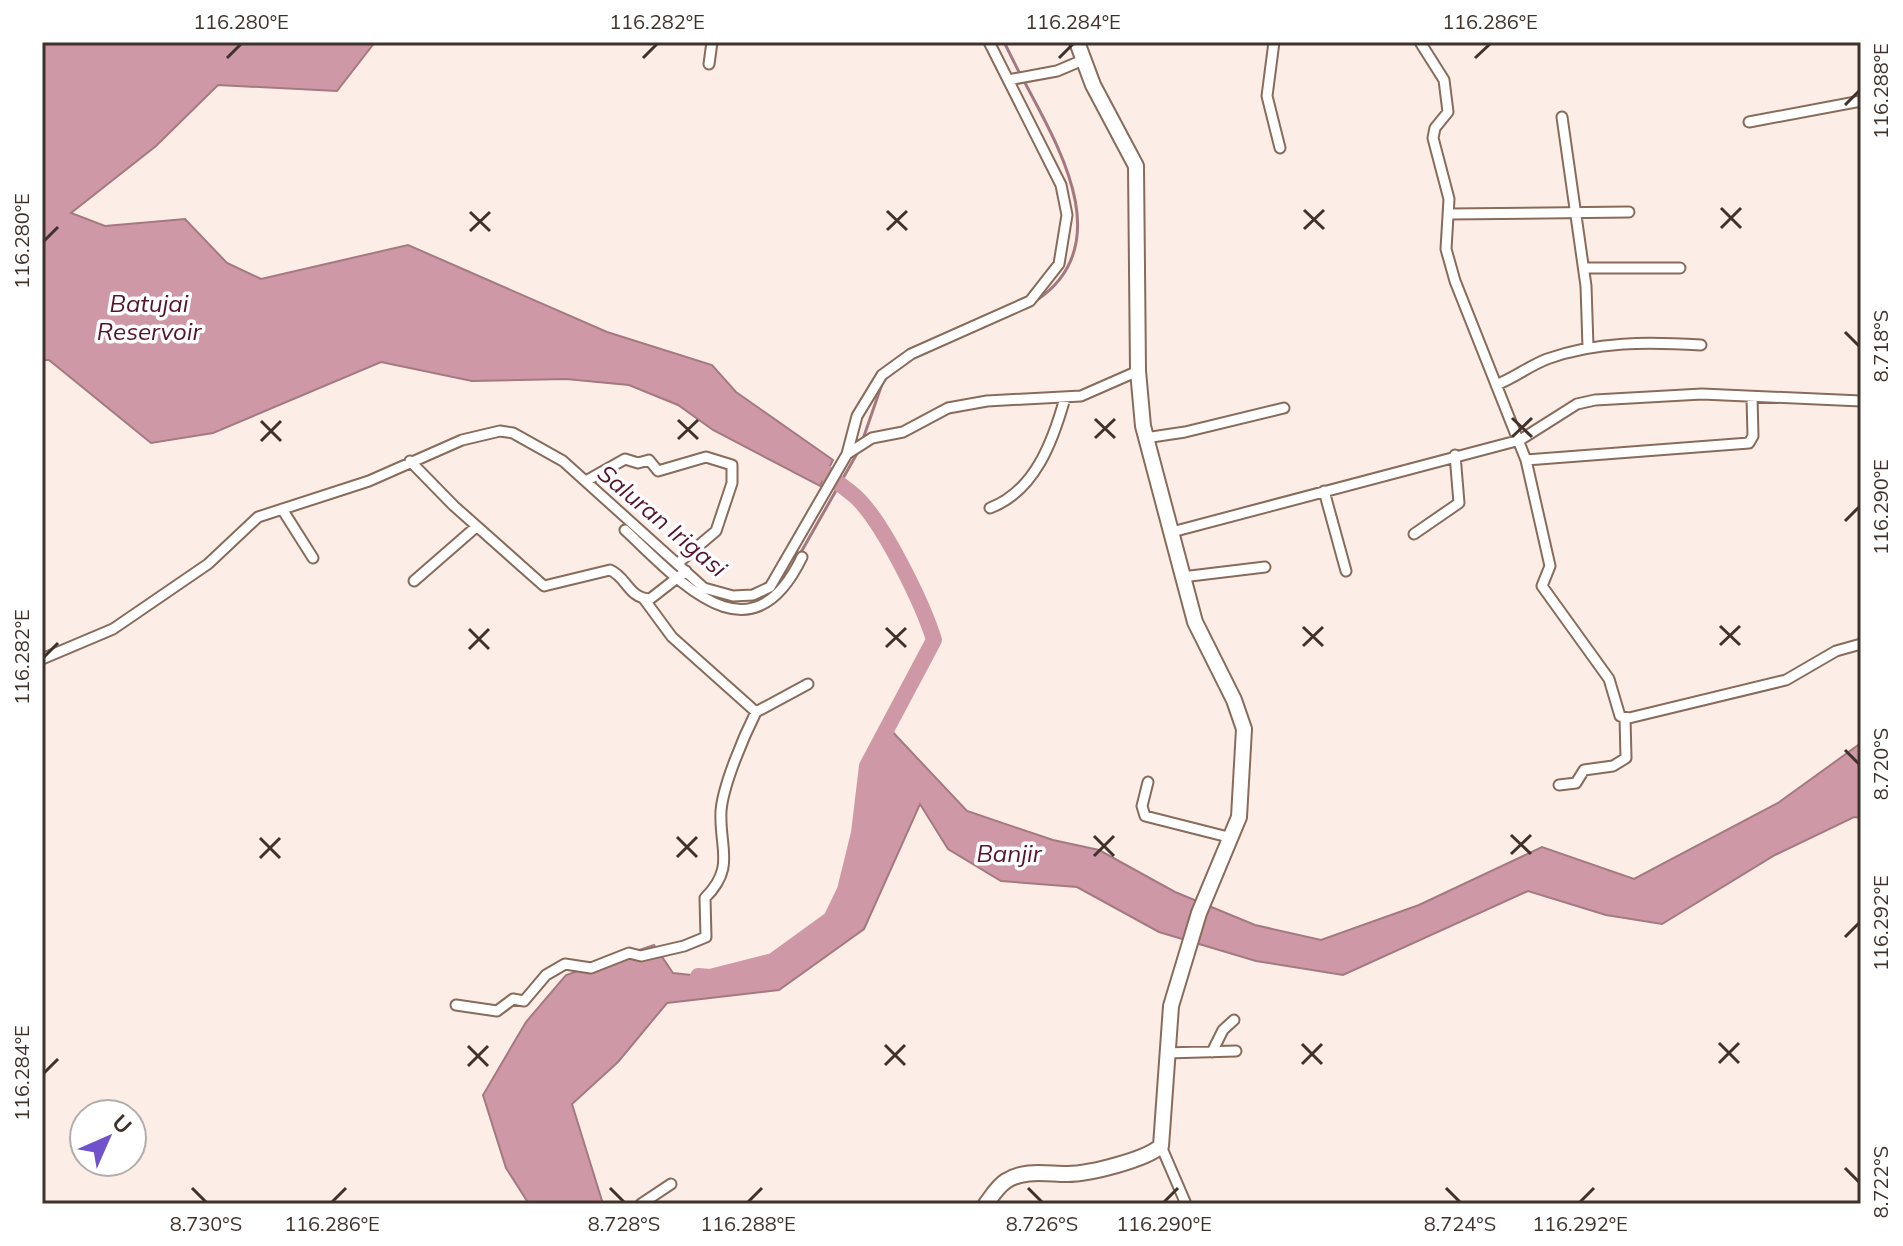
<svg xmlns="http://www.w3.org/2000/svg" width="1903" height="1246" viewBox="0 0 1903 1246" font-family="Mulish,sans-serif">
	<rect width="100%" height="100%" fill="#fceee7"/>
	<path fill="#cf98a6" stroke="#a47981" stroke-width="2" d="M 42,42 L 375,42 L 337,91 L 218,85 L 156,146 L 71,213 L 105,226 L 185,219 L 227,263 L 261,279 L 408,245 L 607,332 L 712,365 L 736,392 L 833,460 L 820,486 L 713,430 L 678,405 L 629,385 L 566,379 L 472,381 L 381,362 L 213,433 L 151,443 L 49,360 L 42,360 Z
		M 887,726 L 967,811 L 1053,840 L 1099,850 L 1175,892 L 1255,925 L 1321,940 L 1419,905 L 1542,847 L 1634,879 L 1778,803 L 1861,743 L 1861,818 L 1854,817 L 1775,855 L 1662,924 L 1606,915 L 1528,891 L 1343,975 L 1256,961 L 1159,932 L 1077,887 L 1001,881 L 948,849 L 920,804 L 864,929 L 779,990 L 667,1003 L 618,1062 L 572,1104 L 603,1204 L 529,1204 L 506,1168 L 483,1095 L 526,1022 L 566,975 L 654,945 L 673,973 L 710,977 L 773,961 L 831,919 L 845,890 L 859,833 L 867,766 Z"/>
	<g fill="none" stroke-linecap="round" stroke-linejoin="round">
		<path stroke="#a47981" stroke-width="3" d="M 1004,42 L 1020,74
			M 1024,81 C 1057,144 1119,244 1037,300
			M 863,439 L 883,381 L 892,373
			M 293,510 L 347,493
			M 800,554 L 859,450
			M 216,563 L 245,535
			M 775,590 L 784,577"/>
		<path stroke="#cf98a6" stroke-width="16" d="M 698,976 L 710,977 L 773,961 L 831,919 L 845,890 L 859,833 L 867,766 L 934,640 C 923,604 883,522 856,497 C 847,489 836,482 826,473"/>
		<defs>
			<path id="street" d="M 1274,42 L 1267,96 L 1280,148
				M 1420,42 L 1444,80 L 1448,112 L 1435,128 L 1433,138 L 1449,199 L 1446,249 L 1455,281 L 1526,460 L 1550,566 L 1542,586 L 1609,679 L 1620,716 L 1629,718 L 1786,680 L 1836,651 L 1861,644
				M 709,64 L 712,42
				M 1008,80 L 1057,71 L 1083,60
				M 1562,117 L 1586,286 L 1588,347
				M 1749,122 L 1861,101
				M 1449,214 L 1629,212
				M 1584,268 L 1680,268
				M 1496,385 C 1514,378 1529,366 1547,359 C 1597,341 1648,342 1701,345
				M 1145,438 L 1185,432 L 1284,408
				M 847,454 L 872,438 L 903,432 L 948,408 L 987,401 L 1081,396 L 1138,371
				M 1526,460 L 1749,443 L 1753,436 L 1752,397
				M 410,461 L 454,506 L 544,586 L 610,570 C 627,577 628,598 650,599 L 686,571
				M 586,481 L 625,459 L 638,463 L 649,460 L 658,471 L 706,457 L 732,465 L 732,483 L 716,531 L 678,563
				M 1324,491 L 1346,571
				M 990,508 C 1035,491 1053,441 1065,398
				M 282,509 L 313,558
				M 625,530 C 680,581 750,665 802,557
				M 1172,532 L 1520,440 L 1577,404 L 1595,400 L 1702,394 L 1861,401
				M 1414,534 L 1459,503 L 1455,455
				M 1182,577 L 1265,567
				M 414,581 L 476,527
				M 42,659 L 113,629 L 208,564 L 258,517 L 369,481 L 462,440 L 500,431 L 513,433 L 563,461 L 704,588 L 733,596 L 753,595 L 770,587 L 847,454 L 857,416 L 882,375 L 911,354 L 1030,301 L 1059,264 L 1067,215 L 1061,185 L 989,42
				M 756,712 L 808,684
				M 1148,782 L 1142,806 L 1145,816 L 1232,838
				M 1559,785 L 1576,783 L 1584,770 L 1613,766 L 1626,758 L 1625,718
				M 456,1005 L 497,1011 L 513,999 L 524,1001 L 546,975 L 565,964 L 591,968 L 629,953 L 641,956 L 684,946 L 706,937 L 705,898 C 736,867 719,848 721,811 C 723,785 744,736 756,712 L 672,637 L 644,599
				M 1212,1052 L 1223,1030 L 1234,1020
				M 1166,1053 L 1236,1051
				M 1161,1146 L 1186,1204
				M 641,1204 L 671,1184"/>
			<path id="secondary" d="M 986,1204 C 992,1196 998,1186 1006,1181 C 1024,1169 1047,1174 1067,1174 C 1089,1174 1145,1160 1161,1146 L 1171,1006 L 1199,913 L 1239,817 L 1244,729 L 1234,700 L 1195,622 L 1143,426 L 1138,371 L 1136,166 L 1093,85 L 1077,42"/>
		</defs>
		<use href="#street" stroke="#886b5a" stroke-width="13"/>
		<use href="#secondary" stroke="#886b5a" stroke-width="18"/>
		<use href="#street" stroke="#fff" stroke-width="9"/>
		<use href="#secondary" stroke="#fff" stroke-width="14"/>
	</g>
	<path fill="none" stroke="#3f322b" stroke-width="3" d="M 227,58 L 241,44M 643,58 L 657,44M 1059,58 L 1073,44M 1475,58 L 1490,44M 1845,105 L 1859,91M 1721,208 L 1741,228M 1304,210 L 1324,229M 887,211 L 907,230M 470,212 L 490,231M 1721,228 L 1741,208M 1304,229 L 1324,210M 887,230 L 907,211M 470,231 L 490,212M 44,241 L 58,227M 1845,332 L 1859,346M 1512,418 L 1532,437M 1095,419 L 1115,438M 678,420 L 698,439M 261,421 L 281,441M 1512,437 L 1532,418M 1095,438 L 1115,419M 678,439 L 698,420M 261,441 L 281,421M 1845,521 L 1859,507M 1720,626 L 1740,645M 1303,627 L 1323,646M 886,628 L 906,647M 469,629 L 489,649M 1720,645 L 1740,626M 1303,646 L 1323,627M 886,647 L 906,628M 469,649 L 489,629M 44,657 L 58,643M 1845,750 L 1859,764M 1511,835 L 1531,854M 1094,836 L 1114,856M 677,837 L 697,857M 260,838 L 280,858M 1511,854 L 1531,835M 1094,856 L 1114,836M 677,857 L 697,837M 260,858 L 280,838M 1845,937 L 1859,923M 1719,1043 L 1739,1063M 1302,1044 L 1322,1064M 885,1045 L 905,1065M 468,1046 L 488,1066M 1719,1063 L 1739,1043M 1302,1064 L 1322,1044M 885,1065 L 905,1045M 468,1066 L 488,1046M 44,1073 L 58,1059M 1845,1168 L 1859,1182M 192,1188 L 206,1202M 610,1188 L 624,1202M 1028,1188 L 1042,1202M 1446,1188 L 1460,1202M 332,1202 L 346,1188M 748,1202 L 762,1188M 1164,1202 L 1178,1188M 1580,1202 L 1594,1188"/>
	<g text-anchor="middle" stroke-width="7" stroke-linejoin="round" paint-order="stroke">
		<g font-size="24" font-style="italic" fill="#56152d" stroke="#fff">
			<text x="149" y="312">Batujai<tspan x="149" dy="28">Reservoir</tspan></text>
			<text transform="translate(662 521) rotate(40)" y="8">Saluran Irigasi</text>
			<text x="1009" y="862">Banjir</text>
		</g>
	</g>
	<rect width="1903" height="1246" fill="none" stroke="#ffffff" stroke-width="88"/>
	<g transform="translate(108 1138) rotate(45)"><circle r="38" fill="#ffffff" stroke="#b2adaa" stroke-width="2"/>
	<path d="M0-6L14 30L0 20L-14 30Z" fill="#7053cc"/>
	<text y="-12" font-size="22" font-weight="bold" text-anchor="middle" fill="#3f322b">U</text>
	</g>
	<rect x="44" y="44" width="1815" height="1158" fill="none" stroke="#3f322b" stroke-width="3"/>
	<g font-size="20" text-anchor="middle" fill="#3f322b">
		<text x="241" y="29">116.280°E</text>
		<text x="657" y="29">116.282°E</text>
		<text x="1073" y="29">116.284°E</text>
		<text x="1490" y="29">116.286°E</text>
		<text transform="translate(1881 91) rotate(-90)" y="7">116.288°E</text>
		<text transform="translate(22 241) rotate(-90)" y="7">116.280°E</text>
		<text transform="translate(1881 346) rotate(-90)" y="7">8.718°S</text>
		<text transform="translate(1881 507) rotate(-90)" y="7">116.290°E</text>
		<text transform="translate(22 657) rotate(-90)" y="7">116.282°E</text>
		<text transform="translate(1881 764) rotate(-90)" y="7">8.720°S</text>
		<text transform="translate(1881 923) rotate(-90)" y="7">116.292°E</text>
		<text transform="translate(22 1073) rotate(-90)" y="7">116.284°E</text>
		<text transform="translate(1881 1182) rotate(-90)" y="7">8.722°S</text>
		<text x="206" y="1231">8.730°S</text>
		<text x="332" y="1231">116.286°E</text>
		<text x="624" y="1231">8.728°S</text>
		<text x="748" y="1231">116.288°E</text>
		<text x="1042" y="1231">8.726°S</text>
		<text x="1164" y="1231">116.290°E</text>
		<text x="1460" y="1231">8.724°S</text>
		<text x="1580" y="1231">116.292°E</text>
	</g>
</svg>
